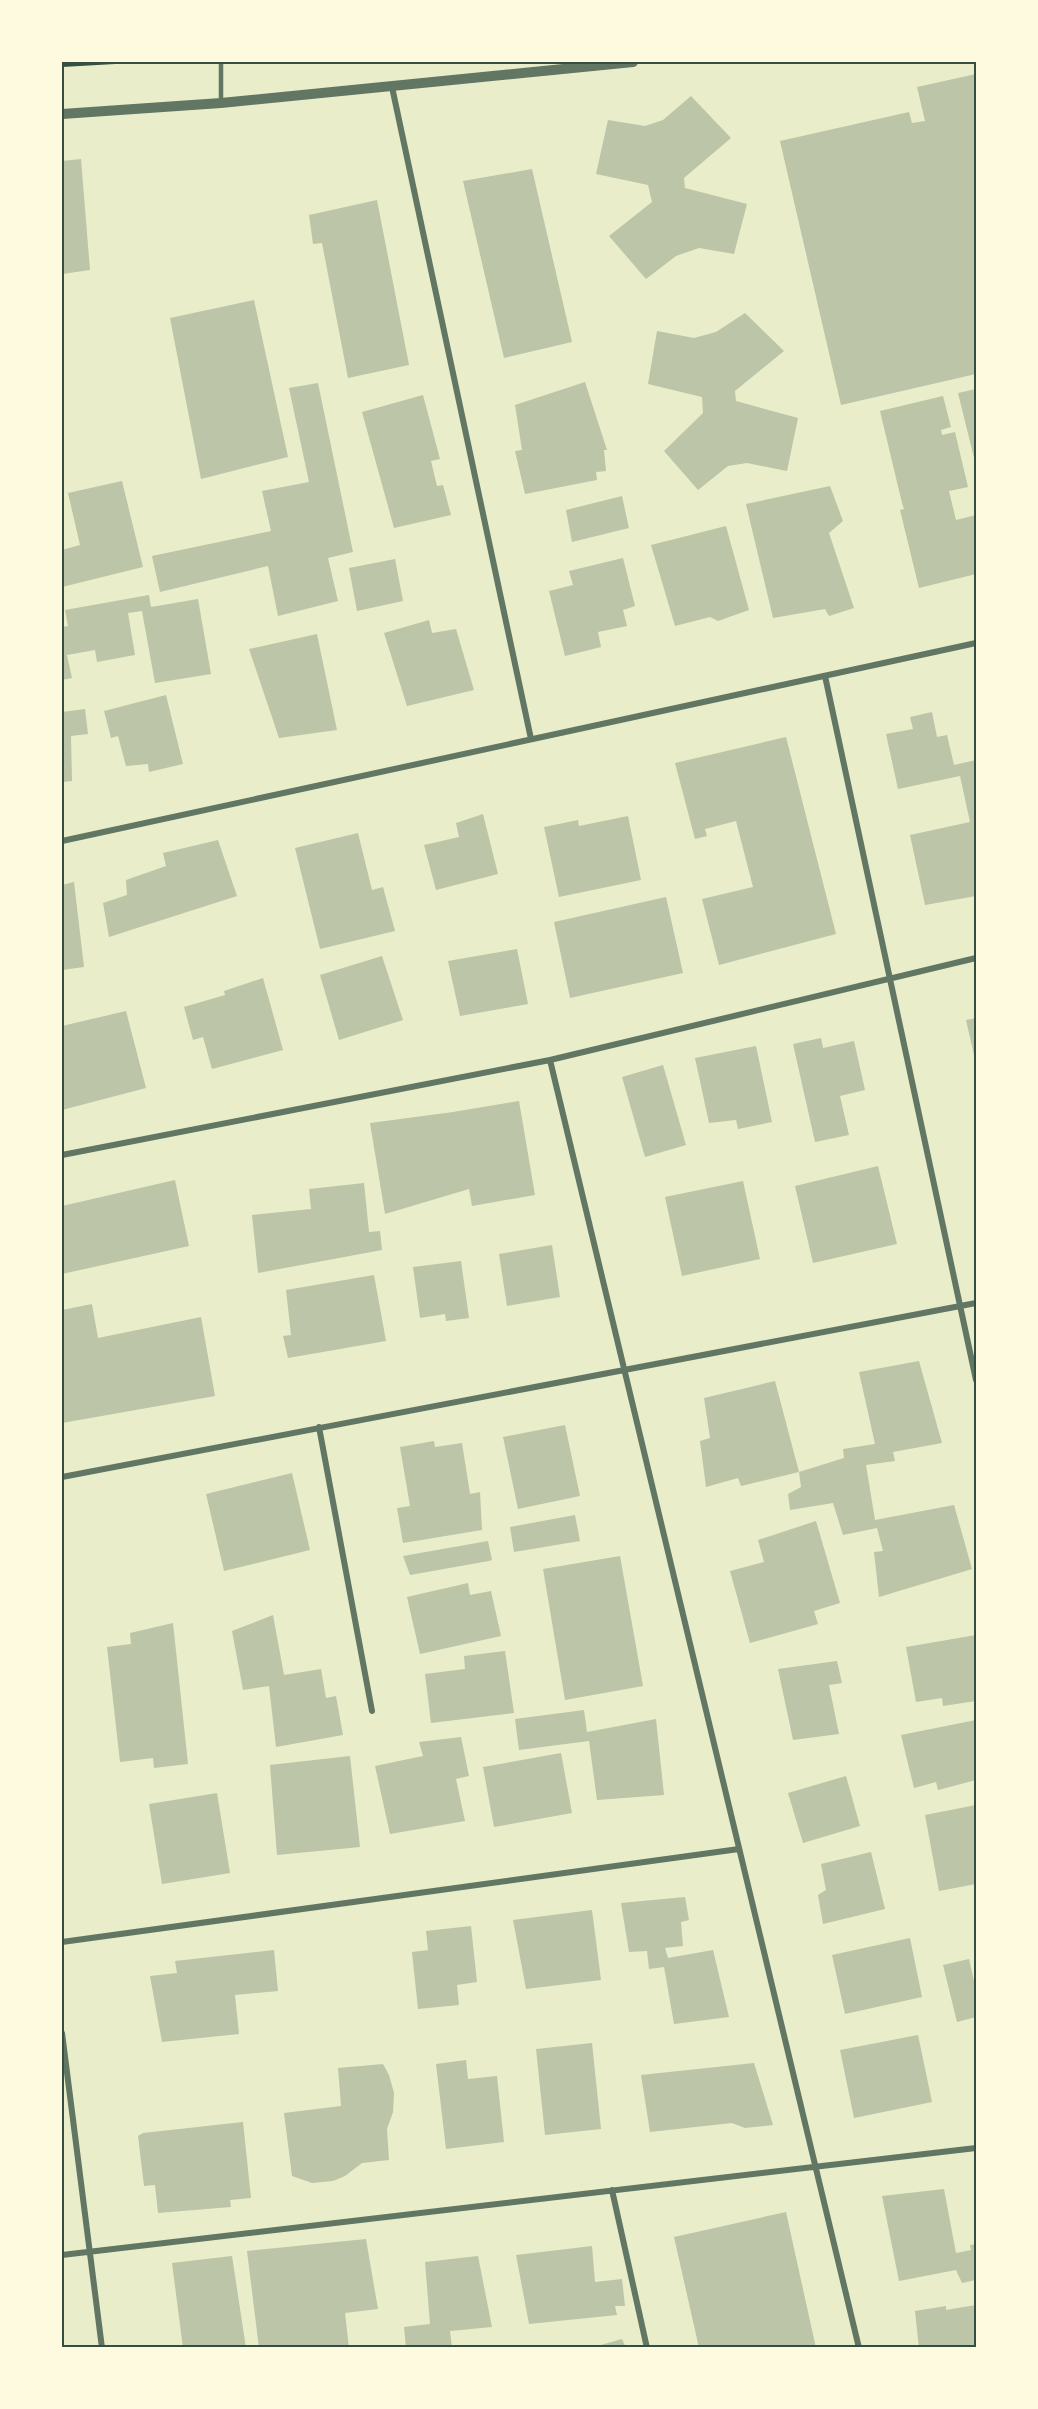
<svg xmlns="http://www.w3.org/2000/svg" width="1038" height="2409" viewBox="0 0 1038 2409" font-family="Barlow,sans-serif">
	<rect width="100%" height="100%" fill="#e9edc9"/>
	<path fill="#bcc5a7" d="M 976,74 L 976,374 L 841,405 L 780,141 L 909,112 L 912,123 L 925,121 L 917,87 Z
		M 691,96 L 731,138 L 684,178 L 685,188 L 747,204 L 734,254 L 699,248 L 676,256 L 646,279 L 609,236 L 652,202 L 648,185 L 596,174 L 608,120 L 645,126 L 663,120 Z
		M 81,159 L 90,270 L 62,274 L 62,161 Z
		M 532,169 L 572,342 L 504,358 L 463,181 Z
		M 377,200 L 409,365 L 348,378 L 322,243 L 313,244 L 309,215 Z
		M 254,300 L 288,457 L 201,479 L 170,318 Z
		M 745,313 L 784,351 L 735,391 L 736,401 L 798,418 L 787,471 L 747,463 L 728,466 L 698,490 L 664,451 L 703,413 L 702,397 L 648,384 L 657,331 L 694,338 L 716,332 Z
		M 585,382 L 607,450 L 604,450 L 606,471 L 596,472 L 597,480 L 525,494 L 515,451 L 522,450 L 515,405 Z
		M 318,383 L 353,552 L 328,558 L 338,601 L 278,616 L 268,566 L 160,592 L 152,556 L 271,531 L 262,491 L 309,482 L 289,388 Z
		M 976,389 L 976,466 L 958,393 Z
		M 423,395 L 440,459 L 431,461 L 437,486 L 443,485 L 451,515 L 394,528 L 362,412 Z
		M 943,396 L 951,427 L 941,430 L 942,435 L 955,432 L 968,487 L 949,491 L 956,520 L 976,515 L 976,574 L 919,588 L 900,510 L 904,509 L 902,503 L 880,411 Z
		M 122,481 L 143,567 L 62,587 L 62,550 L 80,545 L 68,493 Z
		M 830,486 L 843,521 L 829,533 L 854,608 L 829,616 L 825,609 L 773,618 L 746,504 Z
		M 622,496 L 629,528 L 572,542 L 566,510 Z
		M 726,526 L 749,610 L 718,621 L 710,617 L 675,626 L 651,545 Z
		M 623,558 L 635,606 L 623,610 L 627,626 L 598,632 L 601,647 L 565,656 L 549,591 L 573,585 L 569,571 Z
		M 395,559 L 403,601 L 357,611 L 349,568 Z
		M 149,595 L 151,607 L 198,599 L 211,674 L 155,683 L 142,611 L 128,613 L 135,655 L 97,662 L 95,650 L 67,655 L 72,678 L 62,680 L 62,627 L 68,626 L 65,610 Z
		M 429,620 L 432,633 L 456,629 L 474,690 L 407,706 L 384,633 Z
		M 317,634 L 337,730 L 279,738 L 249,649 Z
		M 166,695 L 183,764 L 149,772 L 148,764 L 126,766 L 118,736 L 111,738 L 104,711 Z
		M 85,709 L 88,734 L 71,736 L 72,781 L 62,782 L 62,712 Z
		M 932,712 L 937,737 L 947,735 L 954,765 L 976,760 L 976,896 L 925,905 L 910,835 L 970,822 L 960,776 L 898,789 L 886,734 L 913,729 L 910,717 Z
		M 786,737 L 836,934 L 719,965 L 702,899 L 753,887 L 736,821 L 705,829 L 707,836 L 695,839 L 675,763 Z
		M 483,814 L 498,874 L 436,890 L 424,845 L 459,837 L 456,823 Z
		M 628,816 L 641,880 L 559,897 L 544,827 L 578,820 L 579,826 Z
		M 358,833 L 372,890 L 383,887 L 395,931 L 320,949 L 295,848 Z
		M 218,840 L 237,896 L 109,937 L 103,903 L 127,895 L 126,880 L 166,866 L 163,853 Z
		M 74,882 L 84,967 L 62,970 L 62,885 Z
		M 666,897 L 683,973 L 570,998 L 554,922 Z
		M 517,949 L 528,1004 L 460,1016 L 448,961 Z
		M 382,956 L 403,1020 L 339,1040 L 320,975 Z
		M 263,978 L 283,1050 L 212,1069 L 203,1037 L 193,1040 L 184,1007 L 225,995 L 224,991 Z
		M 126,1011 L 146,1088 L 62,1110 L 62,1026 Z
		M 976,1018 L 976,1064 L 966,1020 Z
		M 821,1038 L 823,1048 L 854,1041 L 865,1090 L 840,1096 L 849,1135 L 815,1142 L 793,1044 Z
		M 756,1046 L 772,1122 L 738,1129 L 736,1120 L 709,1123 L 695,1058 Z
		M 663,1065 L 686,1145 L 645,1157 L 622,1077 Z
		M 519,1101 L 535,1195 L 472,1206 L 469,1189 L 385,1214 L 370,1123 L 453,1112 Z
		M 878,1166 L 897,1244 L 813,1263 L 795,1186 Z
		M 175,1180 L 189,1246 L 62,1274 L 62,1206 Z
		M 743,1181 L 760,1259 L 682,1276 L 665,1197 Z
		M 364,1183 L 369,1232 L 380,1231 L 382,1250 L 258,1273 L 252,1215 L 311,1209 L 309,1189 Z
		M 552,1245 L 560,1297 L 507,1306 L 499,1254 Z
		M 461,1261 L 469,1318 L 446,1321 L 445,1314 L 420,1318 L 413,1267 Z
		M 374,1275 L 386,1341 L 288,1358 L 283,1336 L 291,1335 L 286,1290 Z
		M 92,1304 L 98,1338 L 201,1317 L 215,1396 L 62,1423 L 62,1310 Z
		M 919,1361 L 942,1443 L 893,1452 L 895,1461 L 866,1465 L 875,1520 L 954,1505 L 972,1569 L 879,1597 L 874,1552 L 883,1551 L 877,1528 L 843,1535 L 833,1503 L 790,1510 L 788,1494 L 801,1487 L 799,1472 L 741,1486 L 738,1478 L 706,1487 L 700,1441 L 710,1438 L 704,1398 L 775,1381 L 799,1472 L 844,1458 L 843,1449 L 875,1444 L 859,1372 Z
		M 565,1425 L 580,1496 L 518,1509 L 503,1437 Z
		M 434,1441 L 435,1447 L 462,1443 L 470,1494 L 480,1492 L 482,1530 L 403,1543 L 397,1508 L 410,1506 L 400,1447 Z
		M 292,1473 L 310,1550 L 224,1571 L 206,1494 Z
		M 575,1515 L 580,1541 L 514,1552 L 510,1527 Z
		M 816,1521 L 840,1603 L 814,1611 L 818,1624 L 750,1643 L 730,1571 L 764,1562 L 758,1540 Z
		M 488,1541 L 492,1560 L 489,1561 L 410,1575 L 403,1556 Z
		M 620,1556 L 643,1686 L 565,1700 L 543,1569 Z
		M 468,1583 L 470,1595 L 491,1591 L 501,1636 L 420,1654 L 407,1597 Z
		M 273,1615 L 284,1675 L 321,1669 L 326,1698 L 336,1696 L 343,1735 L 276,1747 L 269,1686 L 243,1690 L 232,1631 Z
		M 173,1623 L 188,1764 L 154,1768 L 153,1758 L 120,1762 L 107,1647 L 131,1644 L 130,1633 Z
		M 976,1635 L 976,1701 L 943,1706 L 942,1698 L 916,1702 L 906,1647 Z
		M 505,1651 L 514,1713 L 431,1723 L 425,1674 L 465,1669 L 464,1656 Z
		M 837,1661 L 842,1683 L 829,1685 L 839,1734 L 793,1740 L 778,1669 Z
		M 584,1710 L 587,1732 L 656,1719 L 664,1795 L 597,1800 L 589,1741 L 519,1750 L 515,1719 Z
		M 976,1720 L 976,1780 L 938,1790 L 936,1782 L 914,1788 L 901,1735 Z
		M 461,1737 L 469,1776 L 456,1779 L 465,1821 L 390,1834 L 375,1766 L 423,1756 L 419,1742 Z
		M 561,1753 L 572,1813 L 494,1827 L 483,1767 Z
		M 350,1756 L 360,1847 L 277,1855 L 270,1765 Z
		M 846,1776 L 860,1826 L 803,1843 L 788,1793 Z
		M 217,1793 L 230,1873 L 162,1884 L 149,1804 Z
		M 976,1805 L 976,1884 L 939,1891 L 925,1815 Z
		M 871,1852 L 885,1909 L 823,1924 L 818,1895 L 826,1890 L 821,1864 Z
		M 685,1897 L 689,1920 L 681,1922 L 683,1946 L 665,1948 L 668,1958 L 713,1950 L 729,2017 L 674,2024 L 664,1967 L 649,1969 L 647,1951 L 629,1952 L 621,1903 Z
		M 592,1910 L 601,1980 L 526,1989 L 513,1920 Z
		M 471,1926 L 477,1982 L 457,1985 L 459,2005 L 418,2009 L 412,1952 L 428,1950 L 426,1931 Z
		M 910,1938 L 922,1997 L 845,2014 L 832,1955 Z
		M 274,1950 L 278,1991 L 235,1995 L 239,2034 L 162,2042 L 150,1976 L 177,1973 L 175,1961 Z
		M 969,1959 L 976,1990 L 976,2017 L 957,2022 L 943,1965 Z
		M 918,2035 L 932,2102 L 854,2118 L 840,2050 Z
		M 592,2043 L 601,2129 L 545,2135 L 536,2049 Z
		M 466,2060 L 468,2079 L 497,2076 L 504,2142 L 446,2149 L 436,2064 Z
		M 754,2063 L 773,2125 L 745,2128 L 732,2123 L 650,2132 L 641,2075 Z
		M 383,2064 L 389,2075 L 394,2093 L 393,2112 L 387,2129 L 389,2160 L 362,2163 L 345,2176 L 333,2181 L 312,2183 L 292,2176 L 284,2113 L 341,2106 L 338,2068 Z
		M 243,2122 L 251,2198 L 230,2200 L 231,2207 L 158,2213 L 155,2185 L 144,2186 L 138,2136 L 143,2133 Z
		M 944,2189 L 956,2253 L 971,2250 L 970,2245 L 976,2244 L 976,2280 L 962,2283 L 956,2270 L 899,2281 L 882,2196 Z
		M 786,2212 L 816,2348 L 699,2348 L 674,2237 Z
		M 366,2239 L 378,2309 L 345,2313 L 349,2348 L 259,2348 L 247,2251 Z
		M 592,2246 L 595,2282 L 622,2279 L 625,2306 L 615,2306 L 617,2315 L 529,2324 L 516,2255 Z
		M 232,2256 L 246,2348 L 183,2348 L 172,2263 Z
		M 478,2256 L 492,2327 L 450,2331 L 452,2348 L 406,2348 L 404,2327 L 430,2324 L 425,2262 Z
		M 976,2305 L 976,2348 L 919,2348 L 915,2311 L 946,2306 L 946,2310 Z
		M 622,2339 L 626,2348 L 594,2348 L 594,2347 Z"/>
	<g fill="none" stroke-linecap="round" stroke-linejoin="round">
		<path stroke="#344e41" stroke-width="4" d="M 62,65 L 115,62"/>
		<path stroke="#617663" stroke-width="4.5" d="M 221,62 L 221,103"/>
		<path stroke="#617663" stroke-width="6" d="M 392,87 L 531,739
			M 825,676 L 976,1380
			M 62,841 L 976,643
			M 550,1060 L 859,2348
			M 62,1155 L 550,1060 L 976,958
			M 319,1427 L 372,1711
			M 62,1477 L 976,1303
			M 62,1942 L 739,1849
			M 62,2033 L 102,2348
			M 612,2190 L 647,2348
			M 62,2255 L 976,2148"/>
		<path stroke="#617663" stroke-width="10" d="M 62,114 L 221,103 L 633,62"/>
	</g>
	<rect width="1038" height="2409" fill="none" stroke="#fefae0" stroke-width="126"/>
	<rect x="63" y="63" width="912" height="2283" fill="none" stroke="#344e41" stroke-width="2"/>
</svg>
